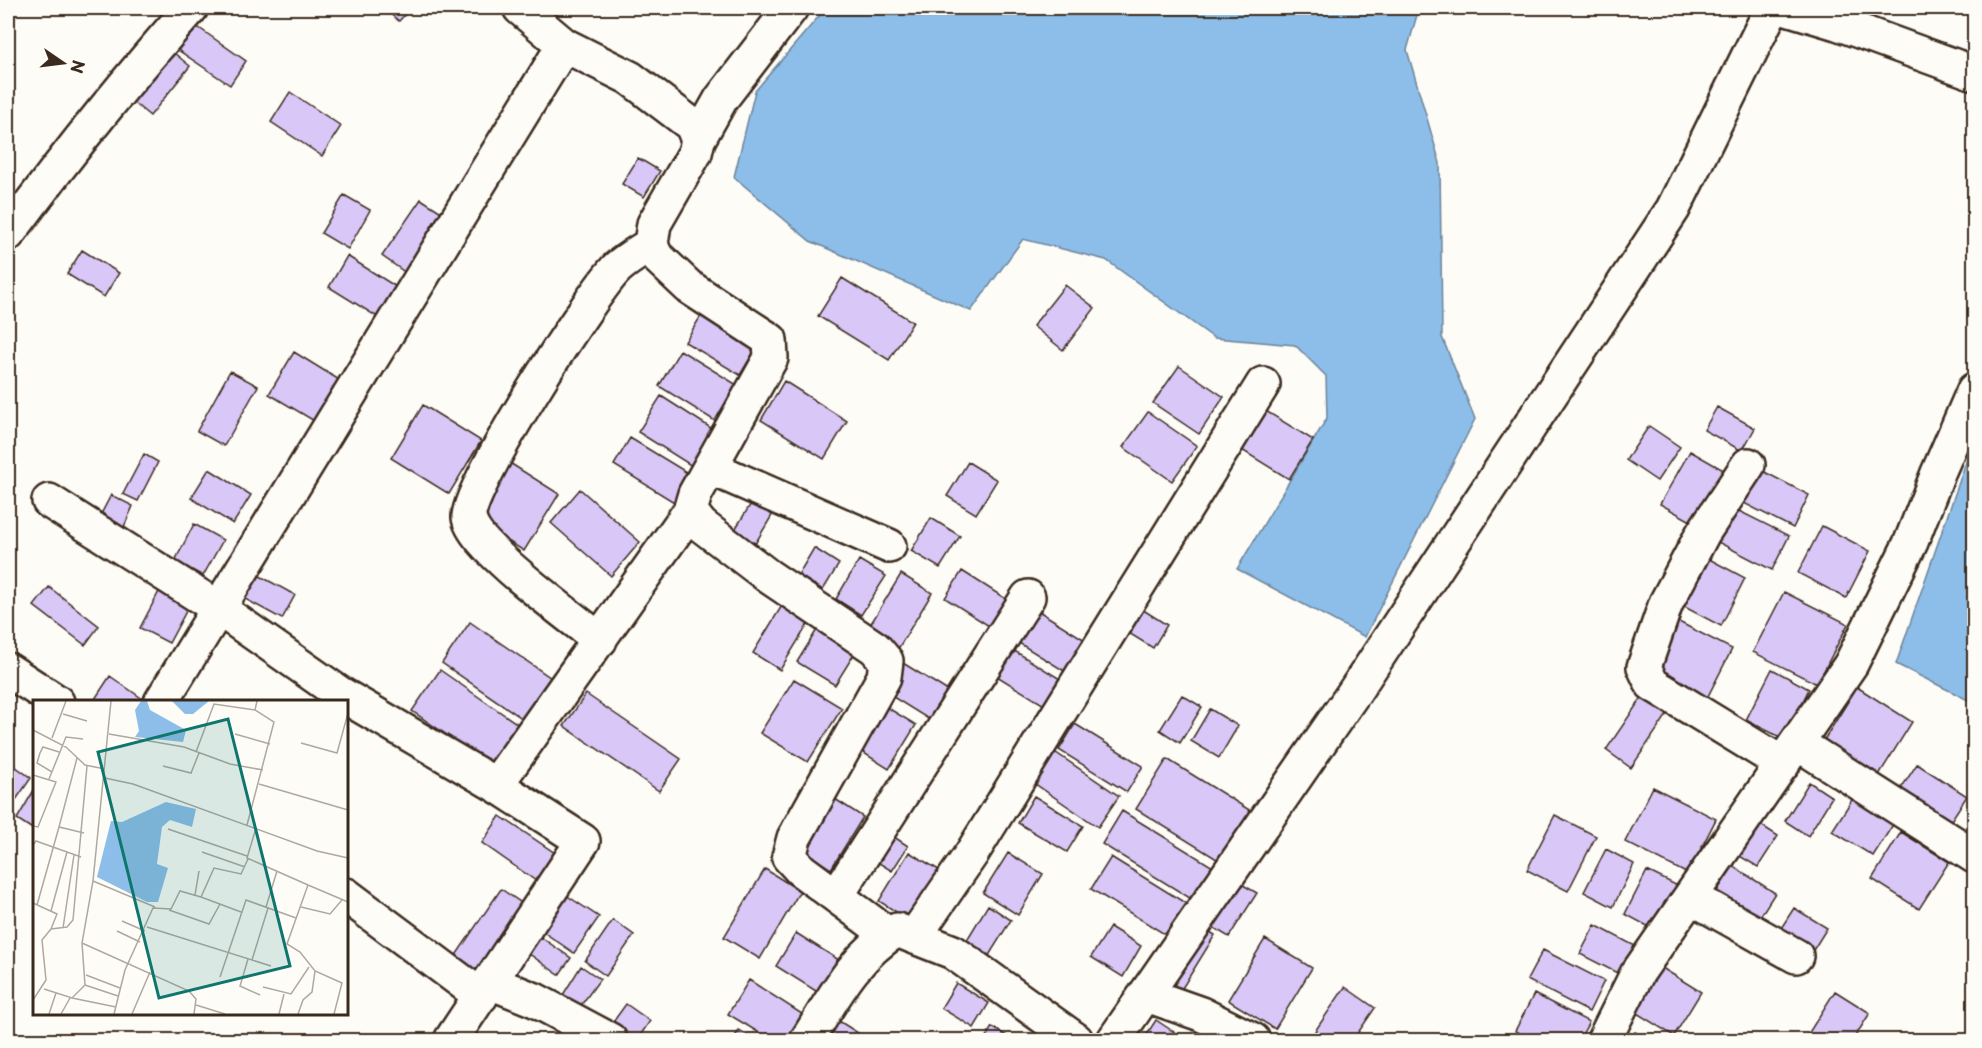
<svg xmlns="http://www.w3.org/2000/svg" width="1982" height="1048" viewBox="0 0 1982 1048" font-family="'Playpen Sans',sans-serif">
	<rect width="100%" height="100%" fill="#fdfcf7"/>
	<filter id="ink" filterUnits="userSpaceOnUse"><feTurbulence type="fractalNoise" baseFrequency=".0167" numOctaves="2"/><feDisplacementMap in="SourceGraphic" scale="12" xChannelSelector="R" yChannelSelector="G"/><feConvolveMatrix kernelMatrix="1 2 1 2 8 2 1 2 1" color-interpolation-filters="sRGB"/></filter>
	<g filter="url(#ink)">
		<path fill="#8dbee9" stroke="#6c8398" stroke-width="1.5" d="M 826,8 L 1419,8 L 1407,50 L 1440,163 L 1442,337 L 1475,419 L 1365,637 L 1237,569 L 1327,418 L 1326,376 L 1295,345 L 1214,338 L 1106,260 L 1023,239 L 971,311 L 810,241 L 734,177 L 755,91 Z
			M 1974,439 L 1974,703 L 1896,664 Z"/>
		<path fill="#d9c7f8" stroke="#3b2a1e" stroke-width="1.5" d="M 383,8 L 411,8 L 399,21 Z
			M 192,23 L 246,61 L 230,85 L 175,48 Z
			M 163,44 L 190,66 L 150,116 L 123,94 Z
			M 290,92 L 341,126 L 322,156 L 271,122 Z
			M 638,158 L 660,171 L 644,197 L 622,184 Z
			M 344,195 L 370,210 L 348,249 L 321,233 Z
			M 421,199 L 446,215 L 406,273 L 382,256 Z
			M 82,250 L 119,273 L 104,297 L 67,274 Z
			M 347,256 L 398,288 L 379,318 L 329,287 Z
			M 842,278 L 913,322 L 889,360 L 818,316 Z
			M 1065,285 L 1095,308 L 1063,350 L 1033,326 Z
			M 707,306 L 761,340 L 740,375 L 685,342 Z
			M 680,350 L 737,385 L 715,421 L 659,386 Z
			M 294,352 L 341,381 L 316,422 L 269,394 Z
			M 1179,366 L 1224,397 L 1199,434 L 1153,403 Z
			M 230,371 L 258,386 L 224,446 L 197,431 Z
			M 784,381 L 847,421 L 824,459 L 761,420 Z
			M 661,396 L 714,430 L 692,466 L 638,432 Z
			M 423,405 L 481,441 L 449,494 L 391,458 Z
			M 1717,407 L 1755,428 L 1742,451 L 1704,430 Z
			M 1261,408 L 1313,440 L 1289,479 L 1237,447 Z
			M 1148,412 L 1197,446 L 1172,481 L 1123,447 Z
			M 1649,426 L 1680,447 L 1657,481 L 1626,460 Z
			M 630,438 L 691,475 L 674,502 L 614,465 Z
			M 1690,451 L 1727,472 L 1698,525 L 1660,504 Z
			M 144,454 L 158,462 L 138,501 L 123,494 Z
			M 505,460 L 559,494 L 524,551 L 470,517 Z
			M 968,462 L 997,480 L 976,514 L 947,496 Z
			M 1751,465 L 1809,495 L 1793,528 L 1734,498 Z
			M 209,469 L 251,495 L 233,524 L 191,498 Z
			M 580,489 L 640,542 L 611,576 L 551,523 Z
			M 757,494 L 777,507 L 755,544 L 734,531 Z
			M 111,495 L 133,506 L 123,529 L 99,518 Z
			M 1729,506 L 1789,536 L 1772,570 L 1712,539 Z
			M 931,518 L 960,536 L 940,568 L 911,551 Z
			M 194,524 L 223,540 L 203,576 L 175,561 Z
			M 1822,526 L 1870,551 L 1846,598 L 1798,573 Z
			M 814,548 L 839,564 L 823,590 L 798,575 Z
			M 1696,552 L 1745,578 L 1721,626 L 1671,600 Z
			M 859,560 L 886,576 L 861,615 L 836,599 Z
			M 249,570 L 295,595 L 282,619 L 236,594 Z
			M 962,571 L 1006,599 L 989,626 L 945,598 Z
			M 901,574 L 932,593 L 898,649 L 867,630 Z
			M 163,584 L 192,600 L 169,643 L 140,628 Z
			M 49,587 L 99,626 L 85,645 L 34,606 Z
			M 1784,592 L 1848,624 L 1817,684 L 1753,652 Z
			M 786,599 L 813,616 L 780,670 L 753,653 Z
			M 1134,604 L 1167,625 L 1153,648 L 1119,627 Z
			M 1034,608 L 1093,645 L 1074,677 L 1014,640 Z
			M 823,620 L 861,643 L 835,685 L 797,662 Z
			M 1675,620 L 1732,649 L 1706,700 L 1649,670 Z
			M 470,622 L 554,680 L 526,721 L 442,663 Z
			M 1008,647 L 1065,682 L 1049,708 L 992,673 Z
			M 903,663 L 956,696 L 938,725 L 885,692 Z
			M 1772,669 L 1809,689 L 1784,739 L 1746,720 Z
			M 440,670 L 519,725 L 491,765 L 412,711 Z
			M 110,676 L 147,702 L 93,702 Z
			M 794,679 L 842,708 L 808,762 L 760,733 Z
			M 1857,687 L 1912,722 L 1877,778 L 1822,743 Z
			M 1648,688 L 1673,706 L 1631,768 L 1606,750 Z
			M 586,694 L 681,759 L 659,791 L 564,726 Z
			M 1182,695 L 1202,707 L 1180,743 L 1160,730 Z
			M 883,705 L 916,725 L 889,769 L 856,748 Z
			M 1210,709 L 1238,726 L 1219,758 L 1191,741 Z
			M 1075,724 L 1143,766 L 1127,792 L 1059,750 Z
			M 1049,748 L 1119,796 L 1098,827 L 1028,779 Z
			M 1167,759 L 1259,816 L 1228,866 L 1136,809 Z
			M 8,761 L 31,778 L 9,810 L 8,808 Z
			M 1917,764 L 1967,796 L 1950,822 L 1900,790 Z
			M 1809,782 L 1832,797 L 1808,836 L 1785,821 Z
			M 1653,787 L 1716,819 L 1688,874 L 1625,842 Z
			M 34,790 L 34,830 L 17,819 Z
			M 1855,795 L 1896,820 L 1873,856 L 1832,831 Z
			M 1034,796 L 1083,826 L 1067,852 L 1018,823 Z
			M 835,799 L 863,817 L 831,869 L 803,851 Z
			M 1122,811 L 1213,867 L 1193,900 L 1102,844 Z
			M 1555,815 L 1596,836 L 1568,891 L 1527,870 Z
			M 500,816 L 555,853 L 536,881 L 482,843 Z
			M 1753,820 L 1778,836 L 1758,867 L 1733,852 Z
			M 885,831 L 908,846 L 892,871 L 869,857 Z
			M 1901,832 L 1949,862 L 1919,909 L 1872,879 Z
			M 1606,849 L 1634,864 L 1613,907 L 1584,892 Z
			M 909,852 L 939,870 L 909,920 L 879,901 Z
			M 1008,853 L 1043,874 L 1018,915 L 983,893 Z
			M 1111,857 L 1190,906 L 1171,938 L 1091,889 Z
			M 1733,866 L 1775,893 L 1756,923 L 1714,896 Z
			M 765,869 L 800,891 L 760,959 L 724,937 Z
			M 1647,871 L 1678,886 L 1655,930 L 1625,914 Z
			M 1231,878 L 1257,893 L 1229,937 L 1204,922 Z
			M 501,889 L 523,904 L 470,982 L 448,967 Z
			M 566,895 L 599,917 L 574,953 L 542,931 Z
			M 988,905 L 1011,920 L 988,957 L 965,943 Z
			M 1794,908 L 1827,928 L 1807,960 L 1774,939 Z
			M 613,920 L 634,935 L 606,976 L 585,961 Z
			M 1197,924 L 1215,935 L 1181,990 L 1164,979 Z
			M 1595,925 L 1637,947 L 1623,976 L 1580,954 Z
			M 1110,927 L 1141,946 L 1123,977 L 1091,957 Z
			M 796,933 L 839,960 L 819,993 L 776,966 Z
			M 539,936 L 571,958 L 559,975 L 528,953 Z
			M 1265,939 L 1312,968 L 1275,1029 L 1228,1000 Z
			M 1543,950 L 1604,981 L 1589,1012 L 1527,980 Z
			M 1654,963 L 1701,992 L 1674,1036 L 1627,1007 Z
			M 581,966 L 600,979 L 574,1015 L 556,1006 Z
			M 749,980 L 805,1016 L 790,1040 L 771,1040 L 728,1014 Z
			M 956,983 L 989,1003 L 974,1028 L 941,1008 Z
			M 1345,987 L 1375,1008 L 1353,1040 L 1309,1040 Z
			M 1835,991 L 1870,1013 L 1853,1040 L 1807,1040 L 1805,1039 Z
			M 1534,994 L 1589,1022 L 1579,1040 L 1534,1040 L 1515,1031 Z
			M 626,1004 L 650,1021 L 637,1040 L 625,1040 L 608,1029 Z
			M 831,1016 L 866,1038 L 865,1040 L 823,1040 Z
			M 1156,1020 L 1186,1040 L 1143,1040 Z
			M 992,1027 L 1013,1040 L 984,1040 Z
			M 739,1030 L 755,1040 L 733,1040 Z
			M 1635,1032 L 1648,1040 L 1630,1040 Z
			M 1722,1032 L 1736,1040 L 1717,1040 Z"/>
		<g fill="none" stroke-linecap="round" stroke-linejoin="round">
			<defs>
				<path id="minor" d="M 520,8 L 564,45 L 630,78 L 692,125 L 698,140 L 695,153 L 654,224 L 651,244 L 655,255 L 689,287 L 770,340 L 771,358 L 695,494 L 690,511 L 701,525 L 768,576 L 875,648 L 886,661 L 884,677 L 794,838 L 789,857 L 801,870 L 889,935
					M 1787,8 L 1837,23 L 1974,73
					M 698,140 L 721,99 L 791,8
					M 8,234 C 66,156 126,80 191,8
					M 1748,465 L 1703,533 L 1666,603 L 1644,667 L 1652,684 L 1783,764
					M 711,468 L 889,546
					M 49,501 L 218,608 L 339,693 L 496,785 L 583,841 L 451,1040
					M 600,640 C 574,619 472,546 469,517 C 466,490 593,290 618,267 C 628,258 641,251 651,244
					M 8,670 L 57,702
					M 161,702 L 564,45
					M 1797,743 L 1974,856
					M 496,785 L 690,511
					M 346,895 L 481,996
					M 837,895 L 1028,597
					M 1691,897 L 1796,956
					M 914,937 L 972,853 L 1263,384
					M 490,982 L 535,1000 L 610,1040
					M 1147,995 L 1201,1014 L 1253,1040
					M 807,1040 C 833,999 854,956 897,930 L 953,952 L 1076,1040
					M 1114,1040 L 1355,691 L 1673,209 L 1772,8
					M 1604,1040 L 1637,974 L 1851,664 L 1911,542 L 1938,473 L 1974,390"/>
			</defs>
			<use href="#minor" stroke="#3b2a1e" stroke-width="38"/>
			<use href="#minor" stroke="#fdfcf7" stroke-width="33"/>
		</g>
	</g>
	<g transform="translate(33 700)">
		<rect width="315" height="315" fill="#fdfcf7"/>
		<path d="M 108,1 L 114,1 L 117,10 L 153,30 L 150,42 L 102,37 L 106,31 L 102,10 ZM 139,1 L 176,1 L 160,14 L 152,14 ZM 133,102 L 163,109 L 159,127 L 137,120 L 129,127 L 124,164 L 135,168 L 125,202 L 114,202 L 64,177 L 78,121 L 89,122 Z" fill="#8dbee9"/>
		<path fill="none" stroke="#afa8a0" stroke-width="1.5" d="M 30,14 L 54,21M 0,30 L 33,47 L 52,65 L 72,69M 76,34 L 151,47 L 197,64 L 230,70M 202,34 L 237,44M 19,38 L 33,1M 268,43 L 304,53 L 315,13M 163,52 L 181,4 L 222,10M 130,66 L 158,73 L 166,53M 19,72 L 4,63 L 7,53 L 10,47 L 26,52M 0,75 L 23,82 L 5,127 L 0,126M 72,78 L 100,84 L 284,151 L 315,158M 16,79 L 33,37 L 50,39M 226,84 L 315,110M 214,125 L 241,22 L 222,10 L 224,1M 26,127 L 44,58M 223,128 L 214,158 L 275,185 L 254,244 L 267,252 L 282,271 L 309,283 L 301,314M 135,129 L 214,156M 0,145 L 3,141 L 48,157M 169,152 L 212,167M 60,181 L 122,207M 275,185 L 315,202M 162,195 L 166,171M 168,197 L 208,212M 0,203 L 24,214 L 18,229M 4,205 L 26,127 L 51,133M 233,207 L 244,171M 268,207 L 297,214 L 309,200M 136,210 L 176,224 L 187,204M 18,211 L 34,152M 89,221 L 112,231M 114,227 L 238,266M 30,228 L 41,155M 84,231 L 107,242M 49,243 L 156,291 L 163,299 L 161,314M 215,259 L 207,286 L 227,295M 219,260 L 235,208M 53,275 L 87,288M 187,277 L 213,200 L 263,218M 52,285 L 85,296M 230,287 L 258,294 L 276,267M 11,289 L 39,298 L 52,285 L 49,243 L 60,181 L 78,1M 39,298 L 83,307M 0,300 L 13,280 L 9,240 L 18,229 L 34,227 L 40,220 L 54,66M 163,305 L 192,314M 16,314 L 23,293M 28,314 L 37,298M 81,314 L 92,270 L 120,208 L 138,209 L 147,191 L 168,197 L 181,168 L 208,174 L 215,159M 99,314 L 117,272M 246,314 L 251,294M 265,314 L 270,300 L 279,292 L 282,271"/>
		<path fill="#0f766e" fill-opacity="0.15" stroke="#0f766e" stroke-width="3" d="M 195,19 L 257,266 L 126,298 L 65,52 Z"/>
		<rect width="315" height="315" fill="none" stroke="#3b2a1e" stroke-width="3"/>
	</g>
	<rect width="1982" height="1048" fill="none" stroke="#fdfcf7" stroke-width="30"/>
	<rect x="15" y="15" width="1952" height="1018" fill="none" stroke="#3b2a1e" stroke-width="2" filter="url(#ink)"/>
	<g transform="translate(63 63) rotate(104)" stroke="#fdfcf7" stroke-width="4.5" paint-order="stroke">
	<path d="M0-4.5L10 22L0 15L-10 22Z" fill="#3b2a1e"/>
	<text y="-9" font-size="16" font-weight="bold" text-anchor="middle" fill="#3b2a1e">N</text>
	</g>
</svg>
